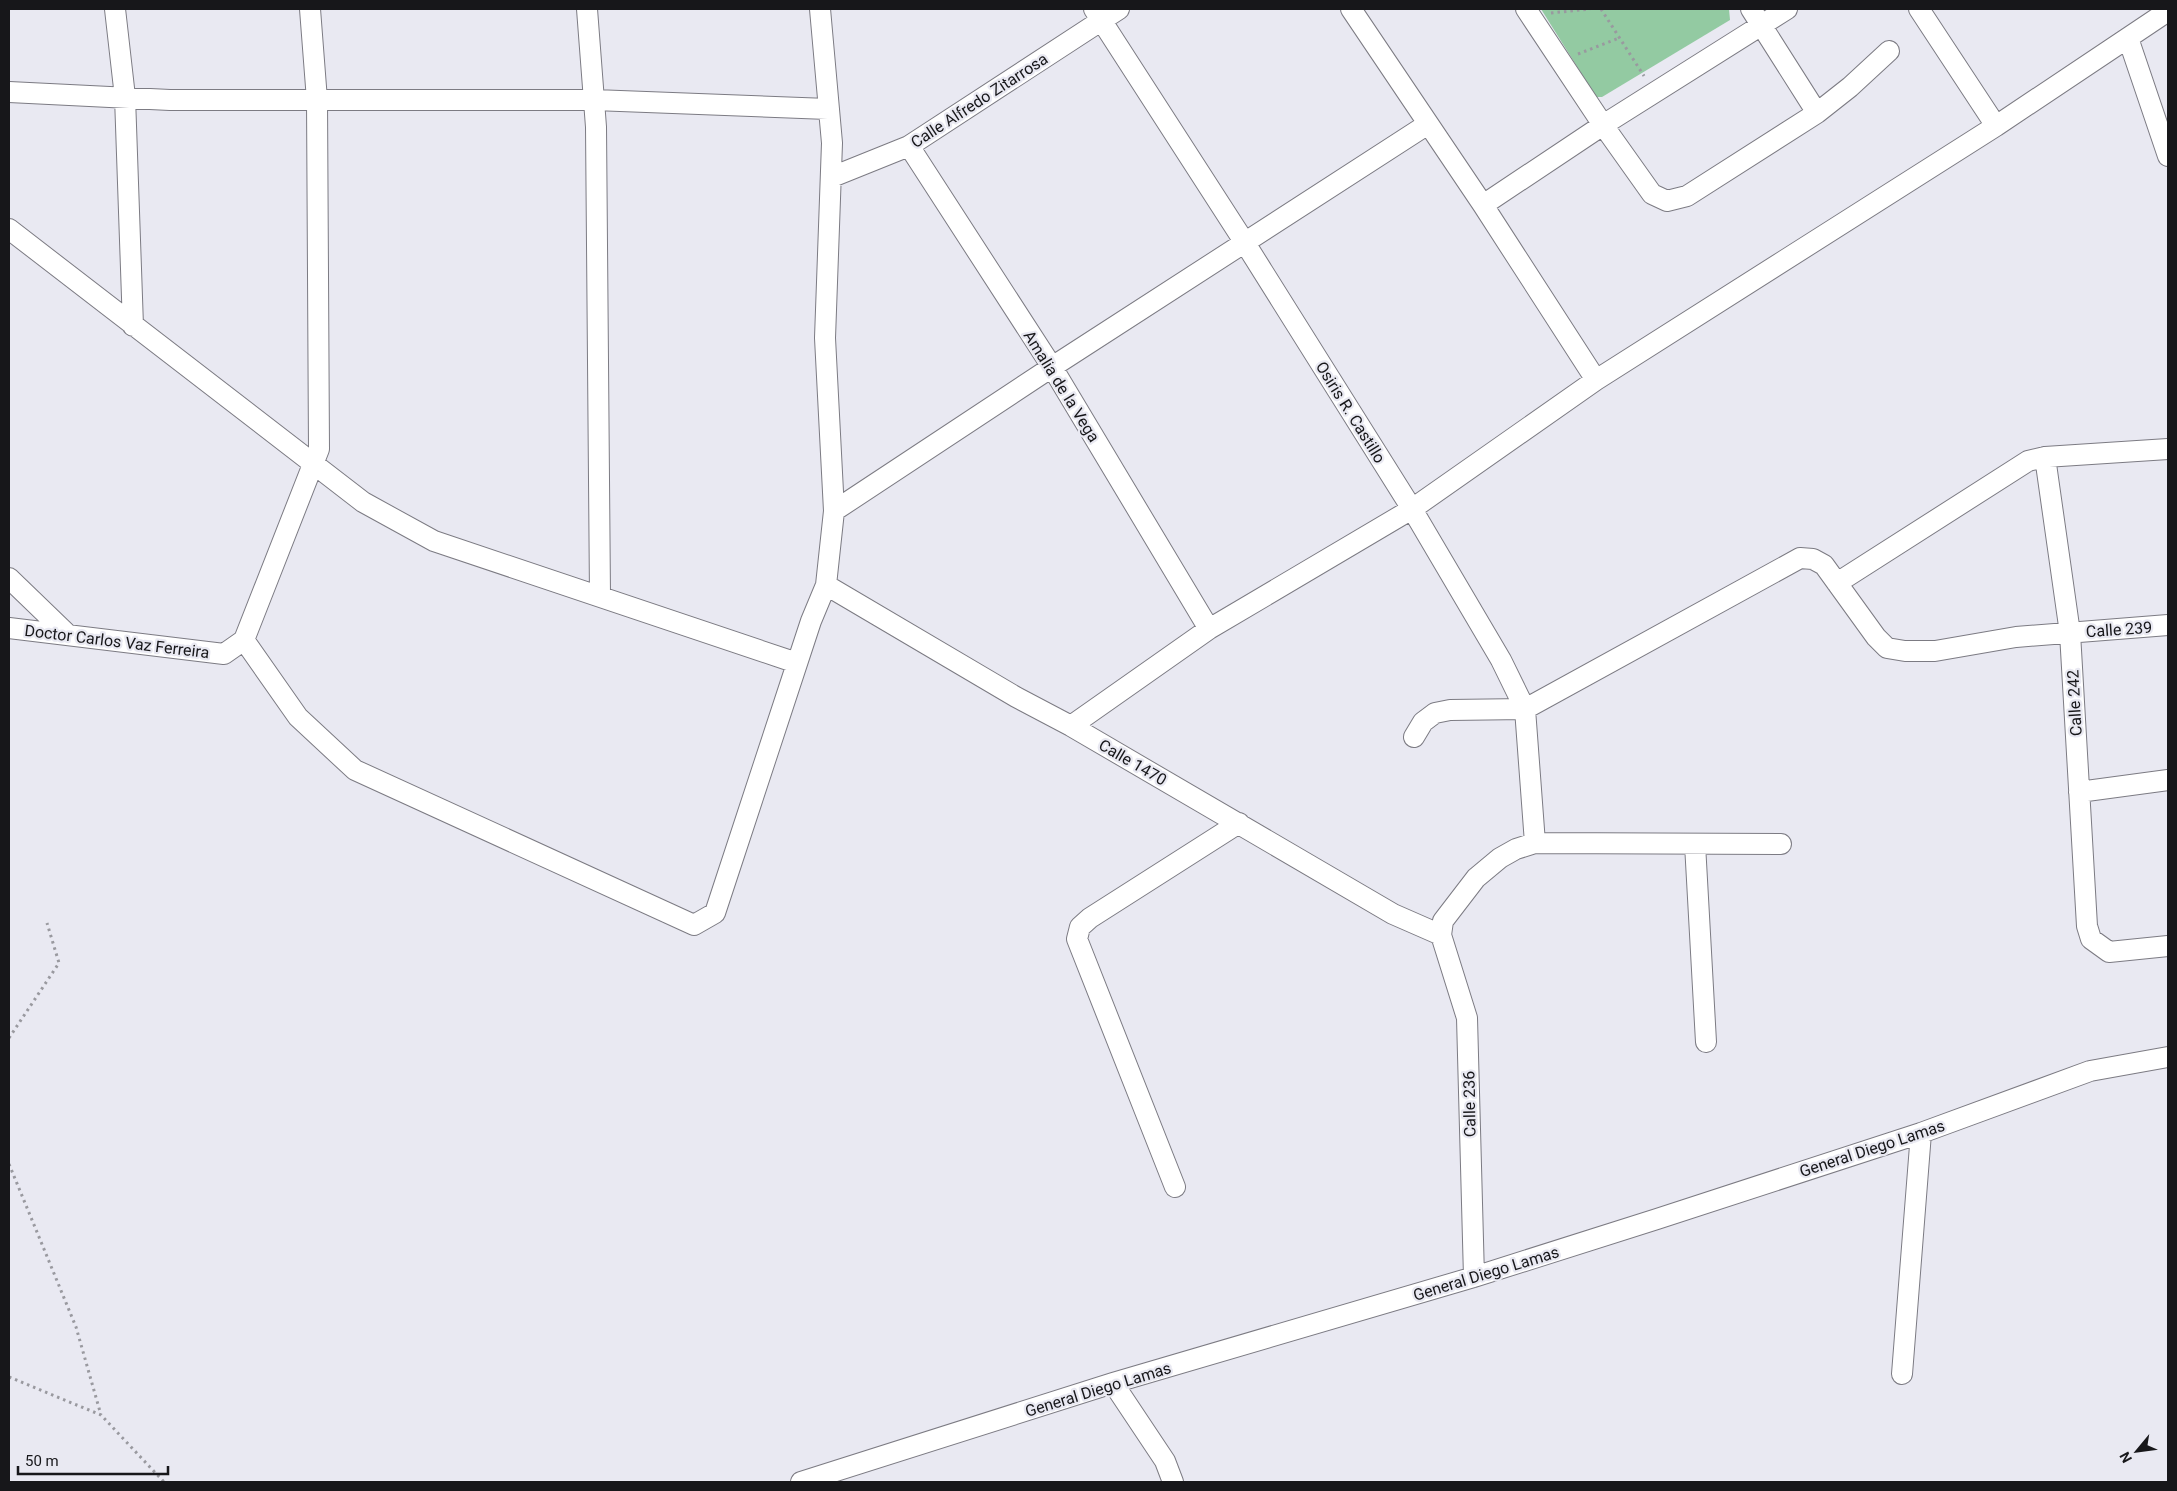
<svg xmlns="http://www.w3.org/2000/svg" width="2177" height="1491" viewBox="0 0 2177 1491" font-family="Roboto,sans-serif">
	<rect width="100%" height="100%" fill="#e9e9f2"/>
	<path fill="#93caa2" d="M 1541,9 L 1729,9 L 1730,20 L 1602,97 L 1596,97 Z"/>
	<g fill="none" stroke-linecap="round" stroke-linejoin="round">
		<defs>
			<path id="minor" d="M 115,9 L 125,97 L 133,326
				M 587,9 L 596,127 L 600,596
				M 1094,9 L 1245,243 L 1412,509 L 1501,660 L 1525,709 L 1535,843
				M 1351,9 L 1483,205 L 1596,380
				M 1526,9 L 1603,125 L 1652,194 L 1667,201 L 1687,196 L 1817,113 L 1850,87 L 1889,51
				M 1751,9 L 1817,113
				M 1919,9 L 1996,126
				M 2128,38 L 2168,156
				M 9,92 L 170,100 L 594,100 L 828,109
				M 909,146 L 1052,367 L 1209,629
				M 832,177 L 909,146 L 1119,9
				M 1483,205 L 1603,125 L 1787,9
				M 9,229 L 363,502 L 434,541 L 797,663
				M 2045,457 L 2070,633 L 2087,926 L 2091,939 L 2109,952 L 2168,946
				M 834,511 L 1052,367 L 1428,124
				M 9,578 L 66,633
				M 1837,583 L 2028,461 L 2045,457 L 2168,449
				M 826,585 L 1016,697 L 1071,726 L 1393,914 L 1441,935
				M 9,628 L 224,654 L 244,640 L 319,449 L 317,100 L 310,9
				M 244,640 L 298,717 L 355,770 L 694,925 L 715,913 L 811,621 L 826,585 L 834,511 L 825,338 L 832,143 L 820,9
				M 1071,726 L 1209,629 L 1412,509 L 1596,380 L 1996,126 L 2168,11
				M 1414,737 L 1423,722 L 1435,713 L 1450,710 L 1525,709 L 1800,558 L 1813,559 L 1824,565 L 1876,637 L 1887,648 L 1905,651 L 1935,651 L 2016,637 L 2168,625
				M 2079,792 L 2168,780
				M 1695,844 L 1706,1042
				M 1175,1187 L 1077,939 L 1080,927 L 1090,918 L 1239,823
				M 1474,1277 L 1467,1018 L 1441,935 L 1443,921 L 1476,878 L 1500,858 L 1516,849 L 1535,843 L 1781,844
				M 1902,1374 L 1921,1133
				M 1113,1383 L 1165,1461 L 1173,1482
				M 801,1482 L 1113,1383 L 1474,1277 L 1657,1219 L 1921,1133 L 2090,1071 L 2168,1057"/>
		</defs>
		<use href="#minor" stroke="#7c7b83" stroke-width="22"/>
		<path stroke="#99999f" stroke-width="3" stroke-dasharray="2.5 4" stroke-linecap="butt" d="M 1601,9 L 1644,76
			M 1551,13 L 1590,9
			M 1578,54 L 1619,38
			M 9,1038 L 59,963 L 47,923
			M 9,1164 L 76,1327 L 101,1415
			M 9,1377 L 101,1415 L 164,1482"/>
		<use href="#minor" stroke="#fff" stroke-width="20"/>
	</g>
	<g text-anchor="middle" stroke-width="4.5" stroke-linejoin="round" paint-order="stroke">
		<g font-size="16" fill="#17171a" stroke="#e9e9f2">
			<text transform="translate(979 100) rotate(-33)" y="6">Calle Alfredo Zitarrosa</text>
			<text transform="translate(1062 386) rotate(58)" y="6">Amalia de la Vega</text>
			<text transform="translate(1351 412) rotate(58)" y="6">Osiris R. Castillo</text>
			<text transform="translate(2119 629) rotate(-4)" y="6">Calle 239</text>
			<text transform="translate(117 641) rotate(7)" y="6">Doctor Carlos Vaz Ferreira</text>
			<text transform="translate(2074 703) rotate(-93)" y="6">Calle 242</text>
			<text transform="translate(1133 762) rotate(30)" y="6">Calle 1470</text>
			<text transform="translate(1469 1104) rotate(-91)" y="6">Calle 236</text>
			<text transform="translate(1872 1148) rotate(-18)" y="6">General Diego Lamas</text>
			<text transform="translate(1486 1273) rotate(-17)" y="6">General Diego Lamas</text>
			<text transform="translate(1098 1389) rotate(-17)" y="6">General Diego Lamas</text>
		</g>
	</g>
	<rect width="2177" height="1491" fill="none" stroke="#17171a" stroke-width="20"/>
	<g transform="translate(2137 1451) rotate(241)" stroke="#e9e9f2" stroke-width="4" paint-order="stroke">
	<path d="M0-4L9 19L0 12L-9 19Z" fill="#17171a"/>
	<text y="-8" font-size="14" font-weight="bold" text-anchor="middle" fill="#17171a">N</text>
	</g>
	<path d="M18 1466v8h150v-8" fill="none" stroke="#17171a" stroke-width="2.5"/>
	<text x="25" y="1466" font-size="15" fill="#17171a" stroke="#e9e9f2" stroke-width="4" paint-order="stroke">50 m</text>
</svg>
